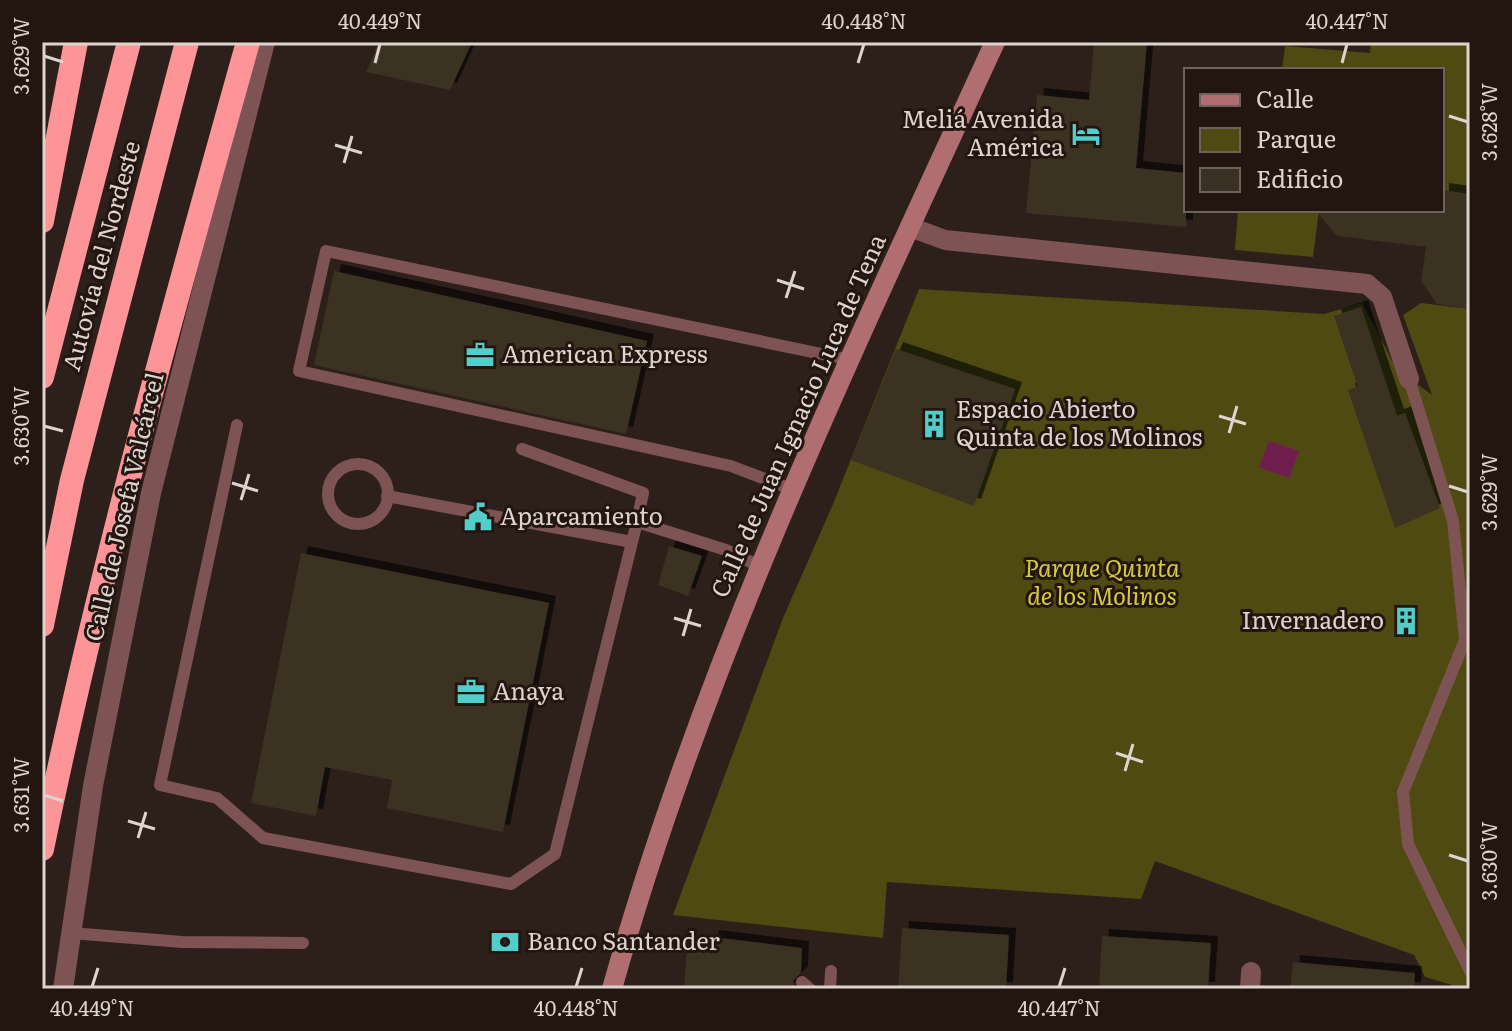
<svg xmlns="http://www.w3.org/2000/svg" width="1512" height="1031" viewBox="0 0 1512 1031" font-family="Literata,serif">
	<defs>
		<filter id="shadow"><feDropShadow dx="7" dy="-7" stdDeviation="0" flood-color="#0009"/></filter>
	</defs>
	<rect width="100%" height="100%" fill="#2d1f19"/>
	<path fill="#4e4a11" d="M 1371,42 L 1470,42 L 1470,194 L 1442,190 L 1442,70 L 1282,70 L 1285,46 L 1370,53 Z
		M 1238,210 L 1319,210 L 1313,257 L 1235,250 Z
		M 919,289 L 1324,314 L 1362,303 L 1396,368 L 1432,395 L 1403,315 L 1421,303 L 1470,309 L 1470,989 L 1454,989 L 1452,985 L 1425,977 L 1414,955 L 1155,861 L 1141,899 L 887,882 L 883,938 L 673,915 L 783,618 L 833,504 Z"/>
	<path fill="#701e4e" d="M 1269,441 L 1299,451 L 1289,478 L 1259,467 Z"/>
	<path fill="#3a3124" filter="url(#shadow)" d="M 379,42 L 472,42 L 450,90 L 366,72 Z
		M 1094,42 L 1147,42 L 1136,168 L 1186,173 L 1186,227 L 1026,213 L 1037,95 L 1089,100 Z
		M 1442,190 L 1470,194 L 1470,309 L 1437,304 L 1421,281 L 1426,247 L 1337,236 L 1315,210 L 1442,210 Z
		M 334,271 L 647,341 L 626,434 L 314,365 Z
		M 1361,307 L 1397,416 L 1405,413 L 1440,508 L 1395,528 L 1348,390 L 1358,387 L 1334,316 Z
		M 896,349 L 1015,389 L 974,506 L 851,460 Z
		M 669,546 L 702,556 L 688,596 L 658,585 Z
		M 301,553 L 549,603 L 503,832 L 387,808 L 392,780 L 325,767 L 316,816 L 251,803 Z
		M 902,928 L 1009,935 L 1006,989 L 898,989 Z
		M 1102,936 L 1211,943 L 1208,989 L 1099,989 Z
		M 712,937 L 802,948 L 801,973 L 793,981 L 796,989 L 684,989 L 687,948 L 710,949 Z
		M 1293,962 L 1415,973 L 1414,989 L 1290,989 Z"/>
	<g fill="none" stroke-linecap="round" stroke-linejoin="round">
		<path stroke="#7d5354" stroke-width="12" d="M 1409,379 L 1453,521 L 1465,640 L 1403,792 L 1408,844 L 1470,971
			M 237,425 L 160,785 L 217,798 L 263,838 L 511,884 L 555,854 L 637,522
			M 522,449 L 643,493 L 637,522 L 726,550 L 759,566
			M328 494a30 30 0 1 1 60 0a30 30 0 1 1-60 0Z
			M 791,489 L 731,466 L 299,371 L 326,251 L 851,360
			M 387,496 L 632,542
			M 71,933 L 182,942 L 303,943
			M 802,982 L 810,989
			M 830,989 L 831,971"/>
		<path stroke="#7d5354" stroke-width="20" d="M 910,227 L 945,240 L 1367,284 L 1382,297 L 1409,379
			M 63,989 L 93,786 L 151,493 L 265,42
			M 1250,989 L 1251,972"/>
		<path stroke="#b06e70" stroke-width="20" d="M 612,989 C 704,660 853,351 995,42"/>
		<path stroke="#fc9498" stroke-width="24" d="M 42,221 L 76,42
			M 42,377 L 129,42
			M 42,625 L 72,480 L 187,42
			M 42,849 C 98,577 173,309 248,42"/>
	</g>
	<path fill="none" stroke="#ddd3cf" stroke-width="3" d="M 44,56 L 63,62M 375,63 L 380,44M 858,63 L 864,44M 1342,63 L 1347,44M 1449,116 L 1468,122M 335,145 L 362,153M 344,163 L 352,136M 777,280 L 804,289M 786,298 L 795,271M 1219,416 L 1246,424M 44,426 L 63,431M 1229,433 L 1237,406M 232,483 L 258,491M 1449,486 L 1468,492M 241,500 L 249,474M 674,618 L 701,626M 683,636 L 691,609M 1116,753 L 1143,762M 1125,771 L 1133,744M 44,795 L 63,801M 128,821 L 155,829M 138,838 L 146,812M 1449,855 L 1468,861M 92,987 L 98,968M 576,987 L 582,968M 1059,987 L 1065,968"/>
	<defs>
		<symbol id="hotel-bare" viewBox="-9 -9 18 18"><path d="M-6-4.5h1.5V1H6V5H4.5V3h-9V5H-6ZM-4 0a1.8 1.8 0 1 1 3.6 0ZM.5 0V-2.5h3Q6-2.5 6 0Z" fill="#53cdca" stroke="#231610" stroke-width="2.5" paint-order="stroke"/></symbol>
		<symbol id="office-bare" viewBox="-9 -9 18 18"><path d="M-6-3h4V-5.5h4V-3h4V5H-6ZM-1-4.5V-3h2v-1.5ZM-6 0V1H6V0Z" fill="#53cdca" stroke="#231610" stroke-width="2.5" paint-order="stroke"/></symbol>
		<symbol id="building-bare" viewBox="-9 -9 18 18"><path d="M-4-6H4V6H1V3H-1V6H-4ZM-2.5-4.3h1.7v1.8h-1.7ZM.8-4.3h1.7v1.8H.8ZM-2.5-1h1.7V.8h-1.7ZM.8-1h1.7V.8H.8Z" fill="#53cdca" stroke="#231610" stroke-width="2.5" paint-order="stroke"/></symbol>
		<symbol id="civic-bare" viewBox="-9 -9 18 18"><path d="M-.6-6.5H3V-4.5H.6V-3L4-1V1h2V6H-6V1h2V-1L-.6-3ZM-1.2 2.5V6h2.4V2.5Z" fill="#53cdca" stroke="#231610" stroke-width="2.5" paint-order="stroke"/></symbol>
		<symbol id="bank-bare" viewBox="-9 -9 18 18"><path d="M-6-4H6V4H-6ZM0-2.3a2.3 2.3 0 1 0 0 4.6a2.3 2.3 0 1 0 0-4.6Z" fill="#53cdca" stroke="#231610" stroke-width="2.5" paint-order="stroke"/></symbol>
	</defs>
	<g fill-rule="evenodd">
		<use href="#hotel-bare" x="1066" y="114" width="40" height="40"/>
		<use href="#office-bare" x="460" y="335" width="40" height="40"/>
		<use href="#building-bare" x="914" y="404" width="40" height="40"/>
		<use href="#civic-bare" x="458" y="497" width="40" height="40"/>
		<use href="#building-bare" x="1386" y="601" width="40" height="40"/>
		<use href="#office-bare" x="451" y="672" width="40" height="40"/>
		<use href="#bank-bare" x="485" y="922" width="40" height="40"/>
	</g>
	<g text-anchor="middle" stroke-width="6" stroke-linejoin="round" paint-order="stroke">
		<g font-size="24" fill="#ddd3cf" stroke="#231610" text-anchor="start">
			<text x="1064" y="128" text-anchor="end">Meliá Avenida<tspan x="1064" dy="28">América</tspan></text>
			<text x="502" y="363">American Express</text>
			<text x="956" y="418">Espacio Abierto<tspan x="956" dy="28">Quinta de los Molinos</tspan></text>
			<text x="500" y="525">Aparcamiento</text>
			<text x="1384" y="629" text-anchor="end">Invernadero</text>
			<text x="493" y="700">Anaya</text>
			<text x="527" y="950">Banco Santander</text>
		</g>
		<g font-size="24" fill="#ddd3cf" stroke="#231610">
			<text transform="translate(102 256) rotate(-75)" y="8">Autovía del Nordeste</text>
			<text transform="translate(799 416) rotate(-66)" y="8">Calle de Juan Ignacio Luca de Tena</text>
			<text transform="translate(125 507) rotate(-77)" y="8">Calle de Josefa Valcárcel</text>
		</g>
		<g font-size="24" font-style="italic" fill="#d5cb3e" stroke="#231610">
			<text x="1102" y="577">Parque Quinta<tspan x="1102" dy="28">de los Molinos</tspan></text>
		</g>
	</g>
	<rect width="1512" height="1031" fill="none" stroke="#231610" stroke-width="88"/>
	<rect x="1184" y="68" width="260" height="144" fill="#231610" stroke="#6d625c" stroke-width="2"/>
	<rect x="1200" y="94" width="40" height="12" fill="#b06e70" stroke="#6d625c" stroke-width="2"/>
	<text x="1256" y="108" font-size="24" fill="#ddd3cf">Calle</text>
	<rect x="1200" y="128" width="40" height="24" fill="#4e4a11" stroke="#6d625c" stroke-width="2"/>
	<text x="1256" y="148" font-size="24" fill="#ddd3cf">Parque</text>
	<rect x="1200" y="168" width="40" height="24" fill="#3a3124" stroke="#6d625c" stroke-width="2"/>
	<text x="1256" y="188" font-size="24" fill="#ddd3cf">Edificio</text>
	<rect x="44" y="44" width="1424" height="943" fill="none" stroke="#ddd3cf" stroke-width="3"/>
	<g font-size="20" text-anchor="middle" fill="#ddd3cf">
		<text x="380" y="29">40.449°N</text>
		<text x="864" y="29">40.448°N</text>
		<text x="1347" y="29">40.447°N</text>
		<text transform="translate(22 56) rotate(-90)" y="7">3.629°W</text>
		<text transform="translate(1490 122) rotate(-90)" y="7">3.628°W</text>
		<text transform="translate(22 426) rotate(-90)" y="7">3.630°W</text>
		<text transform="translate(1490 492) rotate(-90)" y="7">3.629°W</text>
		<text transform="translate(22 795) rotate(-90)" y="7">3.631°W</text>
		<text transform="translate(1490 861) rotate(-90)" y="7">3.630°W</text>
		<text x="92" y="1016">40.449°N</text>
		<text x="576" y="1016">40.448°N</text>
		<text x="1059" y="1016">40.447°N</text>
	</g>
</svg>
